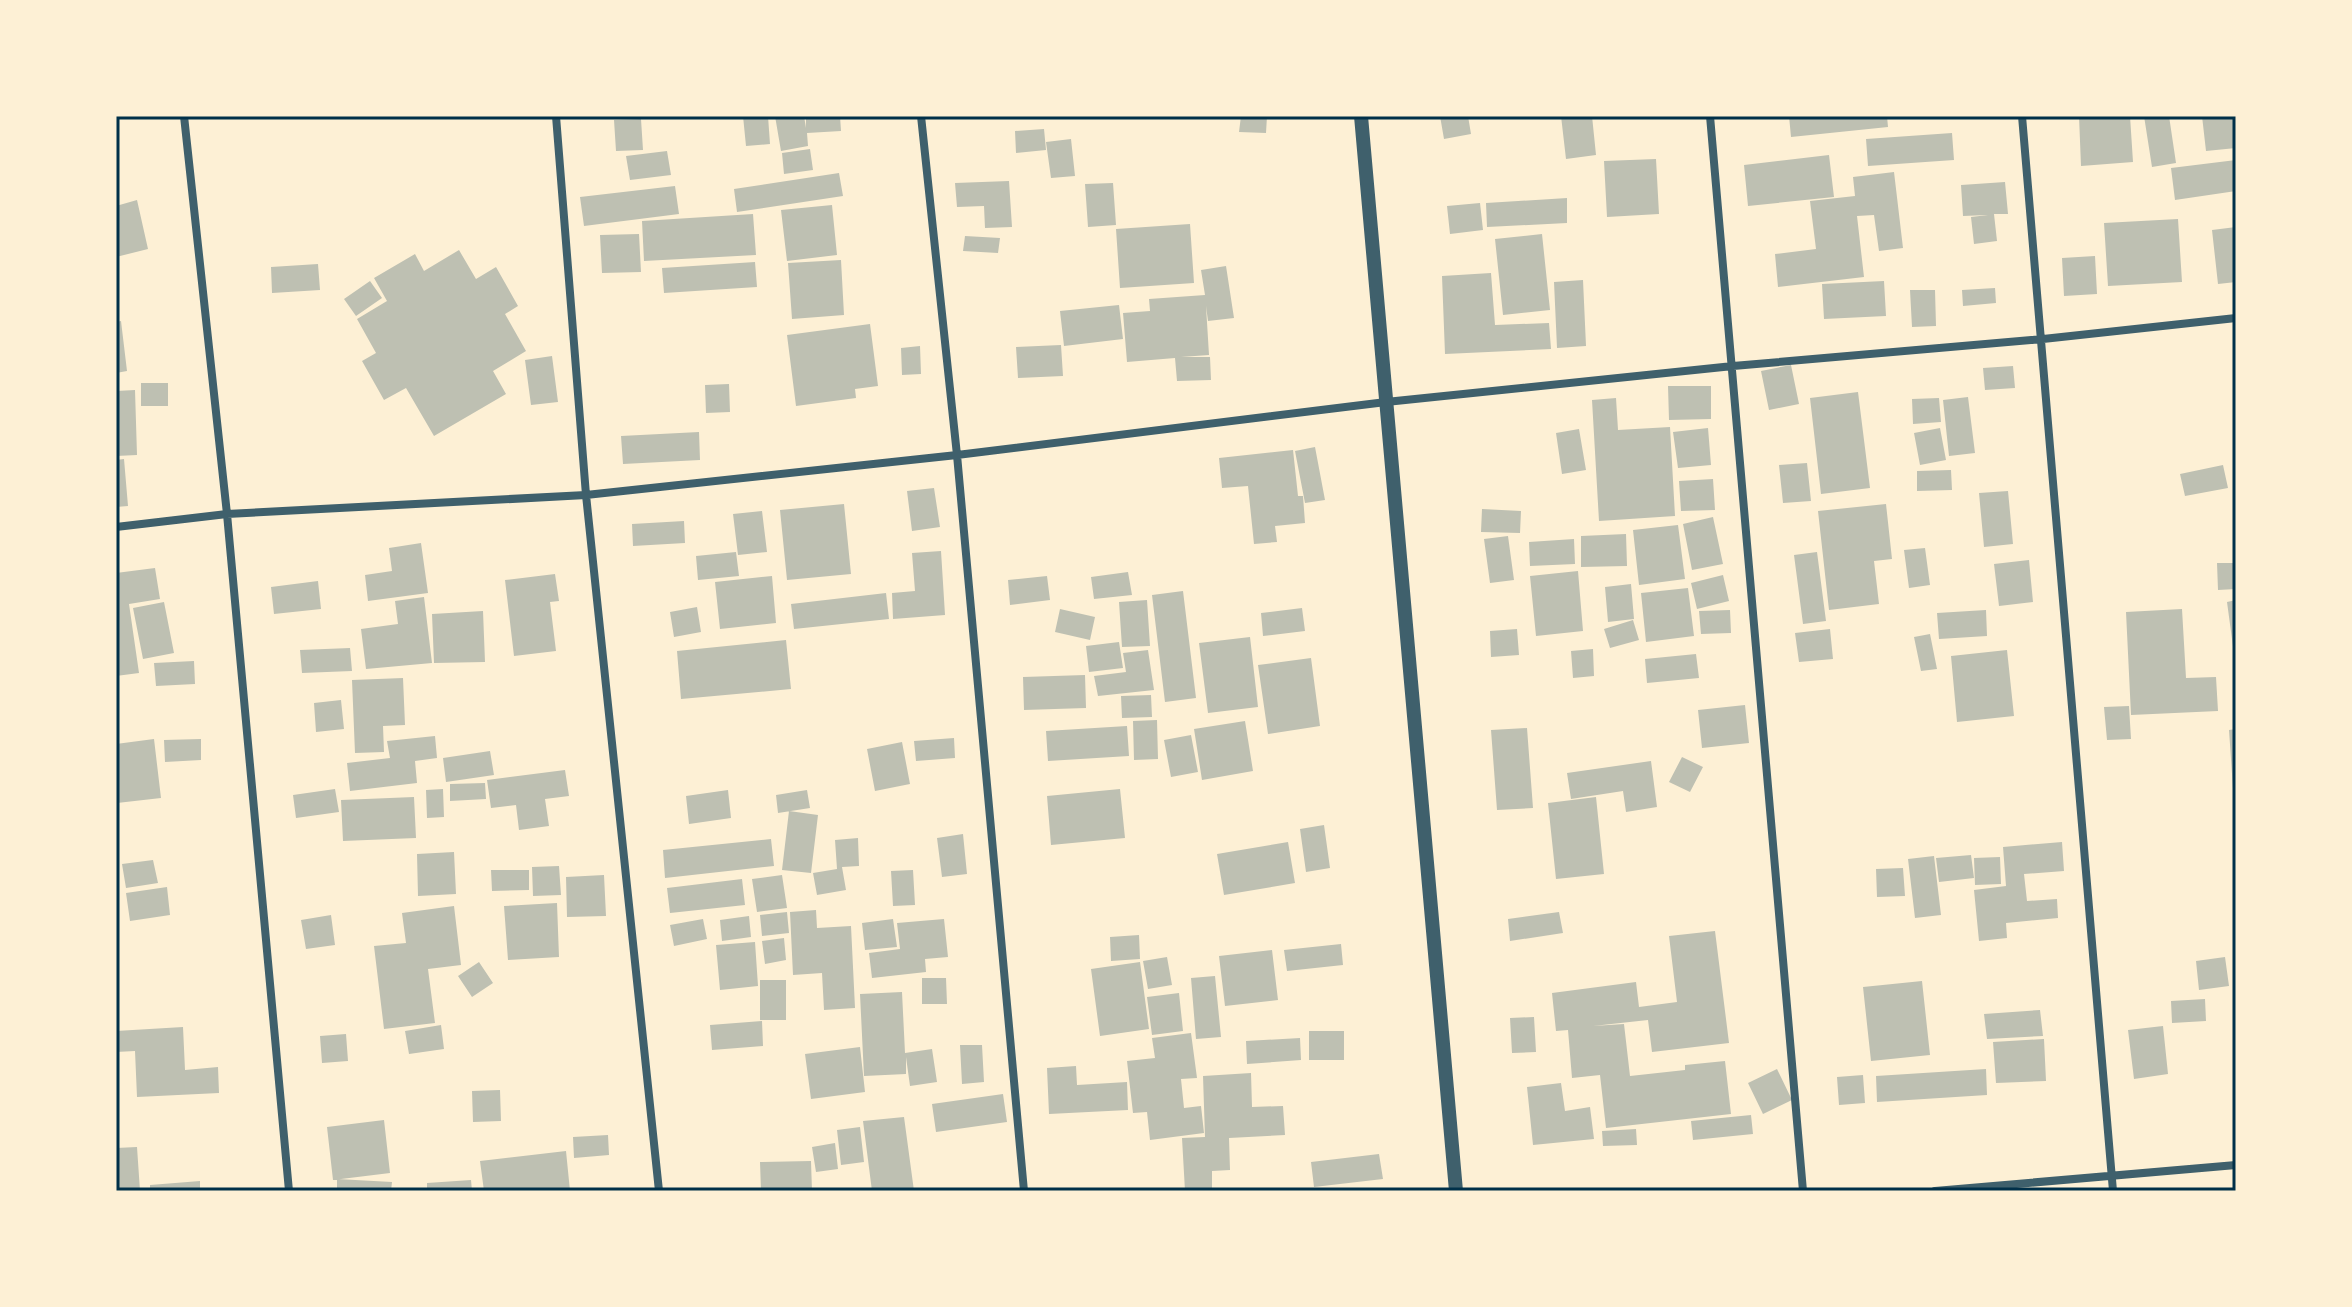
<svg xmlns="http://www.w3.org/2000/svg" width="2352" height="1307" viewBox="0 0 2352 1307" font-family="Manrope,sans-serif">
	<rect width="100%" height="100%" fill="#fdf0d5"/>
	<path fill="#bec0b2" d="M 743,116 L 768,116 L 770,144 L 746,146 Z
		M 775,116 L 804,116 L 806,128 L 806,116 L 840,116 L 841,131 L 807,133 L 808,146 L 781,151 Z
		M 1241,116 L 1267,116 L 1266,133 L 1239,132 Z
		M 1440,116 L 1468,116 L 1471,134 L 1444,139 Z
		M 1561,116 L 1592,116 L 1596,155 L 1566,159 Z
		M 1789,116 L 1887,116 L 1888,127 L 1791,137 Z
		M 2079,116 L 2130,116 L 2133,162 L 2081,166 Z
		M 2144,116 L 2169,116 L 2176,163 L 2152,167 Z
		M 2202,116 L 2236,116 L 2236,148 L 2206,151 Z
		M 641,119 L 643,150 L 616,151 L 614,120 Z
		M 1044,129 L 1046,150 L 1016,153 L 1015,131 Z
		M 1952,133 L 1954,160 L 1868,166 L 1866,139 Z
		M 1071,139 L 1075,176 L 1051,178 L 1046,142 Z
		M 810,149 L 813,170 L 784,174 L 782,153 Z
		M 667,151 L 671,175 L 630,180 L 626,156 Z
		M 1829,155 L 1834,197 L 1748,206 L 1744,165 Z
		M 1656,159 L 1659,214 L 1607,217 L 1604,161 Z
		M 2236,160 L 2236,191 L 2175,200 L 2171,168 Z
		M 1894,172 L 1903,248 L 1879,251 L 1874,215 L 1857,216 L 1864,277 L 1778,287 L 1775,254 L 1816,249 L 1810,201 L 1855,196 L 1853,177 Z
		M 839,173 L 843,196 L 737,212 L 734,189 Z
		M 1009,181 L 1012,227 L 985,228 L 984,206 L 957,207 L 955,183 Z
		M 2005,182 L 2008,214 L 1994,214 L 1997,241 L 1974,244 L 1971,217 L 1988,215 L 1963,216 L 1961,185 Z
		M 1113,183 L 1116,225 L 1088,227 L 1085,184 Z
		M 675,186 L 679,214 L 584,226 L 580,197 Z
		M 1567,198 L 1567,223 L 1487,227 L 1486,203 Z
		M 137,200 L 148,249 L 116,257 L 116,206 Z
		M 1480,203 L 1483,230 L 1450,234 L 1447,206 Z
		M 832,205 L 837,255 L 787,261 L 781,210 Z
		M 753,214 L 756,255 L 644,261 L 642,221 Z
		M 2178,219 L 2182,282 L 2108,286 L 2104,223 Z
		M 1190,224 L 1194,283 L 1120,288 L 1116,229 Z
		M 2236,227 L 2236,282 L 2218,284 L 2212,230 Z
		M 639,234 L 641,272 L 602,273 L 600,235 Z
		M 1542,234 L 1550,310 L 1503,315 L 1495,239 Z
		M 965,236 L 1000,238 L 998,253 L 963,251 Z
		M 459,250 L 476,279 L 496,267 L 518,306 L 505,314 L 526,351 L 493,371 L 506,394 L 434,436 L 406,388 L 384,400 L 362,361 L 376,353 L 357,319 L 387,301 L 374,278 L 415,254 L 424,271 Z
		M 2095,256 L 2097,294 L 2064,296 L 2062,258 Z
		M 841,260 L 844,315 L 792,319 L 788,263 Z
		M 755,262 L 757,287 L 664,293 L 662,268 Z
		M 318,264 L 320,290 L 272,293 L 271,267 Z
		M 1226,266 L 1234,318 L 1208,321 L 1206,306 L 1209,355 L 1181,357 L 1210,357 L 1211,380 L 1177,381 L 1175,358 L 1127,362 L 1123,313 L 1150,311 L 1149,299 L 1205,295 L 1201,270 Z
		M 1491,273 L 1495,325 L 1549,323 L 1551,349 L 1445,354 L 1442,276 Z
		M 1583,280 L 1586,346 L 1557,348 L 1554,282 Z
		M 370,281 L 382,298 L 356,316 L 344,299 Z
		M 1884,281 L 1886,316 L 1824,319 L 1822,284 Z
		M 1995,288 L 1996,303 L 1963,306 L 1962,290 Z
		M 1910,290 L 1935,290 L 1936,326 L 1912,327 Z
		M 1119,305 L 1123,339 L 1064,346 L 1060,311 Z
		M 121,321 L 127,371 L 116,373 L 116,322 Z
		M 870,324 L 878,386 L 855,389 L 856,398 L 796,406 L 787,335 Z
		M 1061,345 L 1063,376 L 1018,378 L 1016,347 Z
		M 920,346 L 921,374 L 902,375 L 901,348 Z
		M 552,356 L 558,402 L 531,405 L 525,360 Z
		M 1791,365 L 1799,404 L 1769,410 L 1761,371 Z
		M 2013,366 L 2015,388 L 1985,390 L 1983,368 Z
		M 141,383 L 168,383 L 168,406 L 141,406 Z
		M 729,384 L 730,412 L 706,413 L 705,385 Z
		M 1668,386 L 1711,386 L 1711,419 L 1669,420 Z
		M 135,390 L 137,455 L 116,456 L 116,391 Z
		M 1858,392 L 1870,488 L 1821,494 L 1810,398 Z
		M 1968,397 L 1975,453 L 1949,456 L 1943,400 Z
		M 1616,398 L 1618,430 L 1670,427 L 1675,516 L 1599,521 L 1592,400 Z
		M 1939,398 L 1941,422 L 1913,424 L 1912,399 Z
		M 1708,428 L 1711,465 L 1678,468 L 1673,432 Z
		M 1940,428 L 1946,460 L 1920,465 L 1914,433 Z
		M 1579,429 L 1586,470 L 1562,474 L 1556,433 Z
		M 699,432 L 700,460 L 623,464 L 621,436 Z
		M 1315,447 L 1325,500 L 1305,503 L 1295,451 Z
		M 1293,450 L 1298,496 L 1303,496 L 1305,523 L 1275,526 L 1277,542 L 1254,544 L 1248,486 L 1222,488 L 1219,458 Z
		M 124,459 L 128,506 L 116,507 L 116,460 Z
		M 1807,463 L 1811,501 L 1783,503 L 1779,465 Z
		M 2223,465 L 2228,488 L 2185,496 L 2180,474 Z
		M 1951,470 L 1952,490 L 1917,491 L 1917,471 Z
		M 1713,479 L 1715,510 L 1681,511 L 1679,481 Z
		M 934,488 L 940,527 L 912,531 L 907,491 Z
		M 2008,491 L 2013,544 L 1984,547 L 1979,493 Z
		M 844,504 L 851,574 L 787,580 L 780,510 Z
		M 1886,504 L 1892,559 L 1874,561 L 1879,604 L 1829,610 L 1818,511 Z
		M 1482,509 L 1521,511 L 1520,533 L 1481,532 Z
		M 762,511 L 767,552 L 738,555 L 733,514 Z
		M 1713,517 L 1723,564 L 1692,570 L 1683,524 Z
		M 684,521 L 685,543 L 633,546 L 632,524 Z
		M 1678,525 L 1685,579 L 1639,585 L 1633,530 Z
		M 1626,534 L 1627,566 L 1581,567 L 1581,536 Z
		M 1508,536 L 1514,580 L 1490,583 L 1484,539 Z
		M 1574,539 L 1575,564 L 1530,566 L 1529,542 Z
		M 421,543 L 428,593 L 368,601 L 365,575 L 392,571 L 389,548 Z
		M 1925,548 L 1930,585 L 1909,588 L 1904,550 Z
		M 941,551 L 945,615 L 893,619 L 892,593 L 915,591 L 912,553 Z
		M 736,552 L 739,576 L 698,580 L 696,556 Z
		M 1817,552 L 1826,621 L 1803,624 L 1794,555 Z
		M 2029,560 L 2033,602 L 1999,606 L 1994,564 Z
		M 2217,563 L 2236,563 L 2236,589 L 2218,590 Z
		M 155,568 L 160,599 L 129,604 L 139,673 L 116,676 L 116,573 Z
		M 1578,571 L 1583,631 L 1536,636 L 1530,576 Z
		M 1128,572 L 1132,595 L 1094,599 L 1091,577 Z
		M 555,574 L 559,601 L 550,602 L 556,651 L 514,656 L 505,580 Z
		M 1723,575 L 1729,601 L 1697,609 L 1691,583 Z
		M 772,576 L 776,623 L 720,629 L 715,582 Z
		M 1047,576 L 1050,600 L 1010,605 L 1008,580 Z
		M 318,581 L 321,609 L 274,614 L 271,587 Z
		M 1631,584 L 1634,619 L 1608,622 L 1605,587 Z
		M 1688,588 L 1694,636 L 1646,642 L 1641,593 Z
		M 1183,591 L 1196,698 L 1165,702 L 1152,595 Z
		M 886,593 L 889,619 L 794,629 L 791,604 Z
		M 424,597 L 432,663 L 366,669 L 361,629 L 398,624 L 395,601 Z
		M 1147,600 L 1150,646 L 1122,647 L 1119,602 Z
		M 2236,600 L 2236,654 L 2234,654 L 2227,602 Z
		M 164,602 L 174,653 L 143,659 L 133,608 Z
		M 697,607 L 701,632 L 674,637 L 670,612 Z
		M 1302,608 L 1305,631 L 1263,636 L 1261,613 Z
		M 1060,609 L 1095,617 L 1090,640 L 1055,632 Z
		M 2182,609 L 2186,678 L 2216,677 L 2218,711 L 2131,715 L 2126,612 Z
		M 1730,610 L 1731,633 L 1701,634 L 1699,611 Z
		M 1986,610 L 1987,636 L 1939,639 L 1937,613 Z
		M 483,611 L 485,662 L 434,663 L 432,614 Z
		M 1633,620 L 1639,640 L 1610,648 L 1604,629 Z
		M 1517,629 L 1519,655 L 1491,657 L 1490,631 Z
		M 1830,629 L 1833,659 L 1799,662 L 1795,633 Z
		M 1930,634 L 1937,669 L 1921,671 L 1914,637 Z
		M 1250,637 L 1258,707 L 1208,713 L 1199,643 Z
		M 786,640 L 791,689 L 681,699 L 677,651 Z
		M 1119,642 L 1123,668 L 1089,672 L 1086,646 Z
		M 350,648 L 352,671 L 302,673 L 300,650 Z
		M 1593,649 L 1594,676 L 1573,678 L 1571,651 Z
		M 1148,650 L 1154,690 L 1098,696 L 1094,676 L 1126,672 L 1123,653 Z
		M 2007,650 L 2014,716 L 1957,722 L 1951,656 Z
		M 1696,654 L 1699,678 L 1647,683 L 1645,659 Z
		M 1311,658 L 1320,726 L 1268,734 L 1258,665 Z
		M 194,661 L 195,684 L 156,686 L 154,663 Z
		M 1085,675 L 1086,708 L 1024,710 L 1023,677 Z
		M 403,678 L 405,725 L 383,726 L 384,752 L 355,753 L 352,680 Z
		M 1151,695 L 1152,717 L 1122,718 L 1121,696 Z
		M 341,700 L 344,729 L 316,732 L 314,703 Z
		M 1745,705 L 1749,743 L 1702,748 L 1698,710 Z
		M 2129,706 L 2131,739 L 2107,740 L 2104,707 Z
		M 1157,720 L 1158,759 L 1134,760 L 1133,721 Z
		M 1245,721 L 1253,771 L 1202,780 L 1194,729 Z
		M 1127,726 L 1129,756 L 1048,761 L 1046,731 Z
		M 1527,728 L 1533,808 L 1497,810 L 1491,730 Z
		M 2236,729 L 2236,803 L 2234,803 L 2229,730 Z
		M 1191,735 L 1198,772 L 1171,777 L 1164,740 Z
		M 435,736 L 437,758 L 415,761 L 417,783 L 350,791 L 347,763 L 390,758 L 387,741 Z
		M 954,738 L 955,758 L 916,761 L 914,741 Z
		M 154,739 L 161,798 L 117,803 L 116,744 Z
		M 201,739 L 201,760 L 165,762 L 164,740 Z
		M 902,742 L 910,784 L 875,791 L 867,749 Z
		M 490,751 L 494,775 L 446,782 L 443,758 Z
		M 1682,757 L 1703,767 L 1690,792 L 1669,782 Z
		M 1651,761 L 1657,807 L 1626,812 L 1623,791 L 1571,799 L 1567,773 Z
		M 565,770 L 569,796 L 545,799 L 549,826 L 519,830 L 516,805 L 491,808 L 487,780 Z
		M 485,783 L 486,799 L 450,801 L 450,784 Z
		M 335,789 L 339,812 L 296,818 L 293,795 Z
		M 443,789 L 444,817 L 427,818 L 426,790 Z
		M 1120,789 L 1125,838 L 1051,845 L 1047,796 Z
		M 728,790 L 731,818 L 689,824 L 686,796 Z
		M 807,790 L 810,808 L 778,813 L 776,795 Z
		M 414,797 L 416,838 L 343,841 L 341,800 Z
		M 1596,797 L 1604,874 L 1556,879 L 1548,803 Z
		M 789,811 L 818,815 L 811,873 L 782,870 Z
		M 1324,825 L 1330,868 L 1306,872 L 1300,829 Z
		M 963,834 L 967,874 L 942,877 L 937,838 Z
		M 858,838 L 859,866 L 842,867 L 846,890 L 817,895 L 813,873 L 837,869 L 835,840 Z
		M 771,839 L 774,866 L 665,878 L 663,850 Z
		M 1288,842 L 1295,883 L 1224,895 L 1217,854 Z
		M 2062,842 L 2064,871 L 2024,874 L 2027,901 L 2057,899 L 2058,918 L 2006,923 L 2007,938 L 1979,941 L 1974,890 L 2006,886 L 2003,847 Z
		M 454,852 L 456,894 L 418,896 L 417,854 Z
		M 1971,855 L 1974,878 L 1939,882 L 1936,858 Z
		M 1934,856 L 1941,915 L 1915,918 L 1908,859 Z
		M 2000,857 L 2001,884 L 1975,885 L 1974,858 Z
		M 153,860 L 158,883 L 126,888 L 122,864 Z
		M 559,866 L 561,895 L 533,896 L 532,867 Z
		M 1903,868 L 1905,896 L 1877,897 L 1876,869 Z
		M 491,870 L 529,870 L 529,890 L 492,891 Z
		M 913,870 L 915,905 L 893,906 L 891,871 Z
		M 604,875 L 606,916 L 567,917 L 566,877 Z
		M 782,875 L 787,908 L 757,912 L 752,879 Z
		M 742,879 L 745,905 L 670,913 L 667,888 Z
		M 167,887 L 170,915 L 130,921 L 126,893 Z
		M 557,903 L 559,957 L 508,960 L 504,906 Z
		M 454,906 L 461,965 L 428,969 L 435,1023 L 384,1029 L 374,946 L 406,943 L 402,913 Z
		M 816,910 L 817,928 L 851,926 L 855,1008 L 824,1010 L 822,973 L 793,975 L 790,912 Z
		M 787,912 L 789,933 L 762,936 L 760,915 Z
		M 1559,912 L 1563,933 L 1510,941 L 1508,919 Z
		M 331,915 L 335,945 L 306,949 L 301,920 Z
		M 749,916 L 751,937 L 722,941 L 720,920 Z
		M 703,919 L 707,939 L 674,946 L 670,925 Z
		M 893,919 L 897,947 L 865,950 L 862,923 Z
		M 944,919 L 948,957 L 925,959 L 926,972 L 872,978 L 869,953 L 900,949 L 897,923 Z
		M 1715,931 L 1729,1043 L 1652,1052 L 1648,1020 L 1593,1026 L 1624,1024 L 1630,1076 L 1685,1070 L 1685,1065 L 1725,1061 L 1731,1114 L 1606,1128 L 1600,1075 L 1572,1078 L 1568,1030 L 1556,1031 L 1552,993 L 1636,982 L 1639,1007 L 1677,1002 L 1669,936 Z
		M 1139,935 L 1140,959 L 1111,961 L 1110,937 Z
		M 784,938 L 786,960 L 765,964 L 762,941 Z
		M 755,942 L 758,986 L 720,990 L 716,945 Z
		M 1341,944 L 1343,965 L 1287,971 L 1284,950 Z
		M 1272,950 L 1278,1000 L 1225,1006 L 1219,956 Z
		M 1167,957 L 1172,985 L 1148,989 L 1143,961 Z
		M 2225,957 L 2229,986 L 2199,990 L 2196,961 Z
		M 479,962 L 493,983 L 472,997 L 458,976 Z
		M 1140,962 L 1149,1029 L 1100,1036 L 1091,969 Z
		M 1215,976 L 1221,1037 L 1196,1039 L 1191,978 Z
		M 922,978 L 946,978 L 947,1004 L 922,1004 Z
		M 760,980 L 786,980 L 786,1020 L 760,1020 Z
		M 1922,981 L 1930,1055 L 1871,1061 L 1863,987 Z
		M 902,992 L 905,1053 L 932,1049 L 937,1082 L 910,1086 L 906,1057 L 906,1074 L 864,1076 L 860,994 Z
		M 1179,993 L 1183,1031 L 1152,1035 L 1147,997 Z
		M 2205,999 L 2206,1021 L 2172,1023 L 2171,1001 Z
		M 2040,1010 L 2043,1036 L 1987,1039 L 1984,1014 Z
		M 1534,1017 L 1536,1052 L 1512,1053 L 1510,1018 Z
		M 762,1021 L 763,1046 L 712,1050 L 710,1025 Z
		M 441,1025 L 444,1049 L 409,1054 L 405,1031 Z
		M 2163,1026 L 2168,1074 L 2134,1079 L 2128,1030 Z
		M 183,1027 L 185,1070 L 218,1067 L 219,1093 L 137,1097 L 135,1051 L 116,1052 L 116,1031 Z
		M 1309,1031 L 1344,1031 L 1344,1060 L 1309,1060 Z
		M 1191,1033 L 1197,1078 L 1181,1079 L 1184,1108 L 1201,1106 L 1204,1133 L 1150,1140 L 1147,1112 L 1133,1113 L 1127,1061 L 1155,1058 L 1152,1038 Z
		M 346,1034 L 348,1061 L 322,1063 L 320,1036 Z
		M 1300,1038 L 1301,1060 L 1247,1064 L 1246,1041 Z
		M 2044,1039 L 2046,1081 L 1996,1083 L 1993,1042 Z
		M 960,1045 L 982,1045 L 984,1082 L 962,1084 Z
		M 860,1047 L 865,1092 L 811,1099 L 805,1054 Z
		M 1076,1066 L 1077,1085 L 1127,1082 L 1128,1110 L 1049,1114 L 1047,1068 Z
		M 1777,1069 L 1792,1100 L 1763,1114 L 1748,1083 Z
		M 1986,1069 L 1987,1095 L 1877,1102 L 1876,1076 Z
		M 1251,1073 L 1252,1107 L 1283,1106 L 1285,1135 L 1229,1138 L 1230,1170 L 1212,1171 L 1212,1191 L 1185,1191 L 1182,1138 L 1205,1137 L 1203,1076 Z
		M 1863,1075 L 1865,1103 L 1839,1105 L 1837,1077 Z
		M 1561,1083 L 1565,1111 L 1590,1107 L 1594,1139 L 1533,1145 L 1527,1087 Z
		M 500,1090 L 501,1121 L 473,1122 L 472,1091 Z
		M 1003,1094 L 1007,1122 L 936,1132 L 932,1104 Z
		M 1751,1115 L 1753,1134 L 1693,1140 L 1691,1121 Z
		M 904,1117 L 914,1191 L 872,1191 L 863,1121 Z
		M 384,1120 L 390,1173 L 333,1180 L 327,1127 Z
		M 860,1127 L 864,1162 L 841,1165 L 837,1130 Z
		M 1636,1129 L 1637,1145 L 1603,1146 L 1602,1131 Z
		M 608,1135 L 609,1155 L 574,1158 L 573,1137 Z
		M 835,1143 L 838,1169 L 816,1172 L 812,1147 Z
		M 137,1147 L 140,1191 L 119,1191 L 116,1148 Z
		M 566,1151 L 570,1191 L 484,1191 L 480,1161 Z
		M 1379,1154 L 1383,1179 L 1314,1187 L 1311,1162 Z
		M 811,1161 L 812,1191 L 761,1191 L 760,1162 Z
		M 337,1179 L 392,1182 L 391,1191 L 337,1191 Z
		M 471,1180 L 472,1191 L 427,1191 L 427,1183 Z
		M 200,1181 L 200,1191 L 150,1191 L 150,1185 Z"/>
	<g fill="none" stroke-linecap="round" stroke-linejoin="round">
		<path stroke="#3f606c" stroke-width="8" d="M 184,116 L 227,514 L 289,1191
			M 556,116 L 586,495 L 659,1191
			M 921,116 L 957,455 L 1024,1191
			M 1710,116 L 1803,1191
			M 2022,116 L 2113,1191
			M 116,527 L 227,514 L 586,495 L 957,455 L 1386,402 L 1733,366 L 2043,339 L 2236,318
			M 1935,1191 L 2236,1165"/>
		<path stroke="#3f606c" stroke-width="14" d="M 1361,116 L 1456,1191"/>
	</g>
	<rect width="2352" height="1307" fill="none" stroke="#fdf0d5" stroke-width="236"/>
	<rect x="118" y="118" width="2116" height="1071" fill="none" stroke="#003049" stroke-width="3"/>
</svg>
